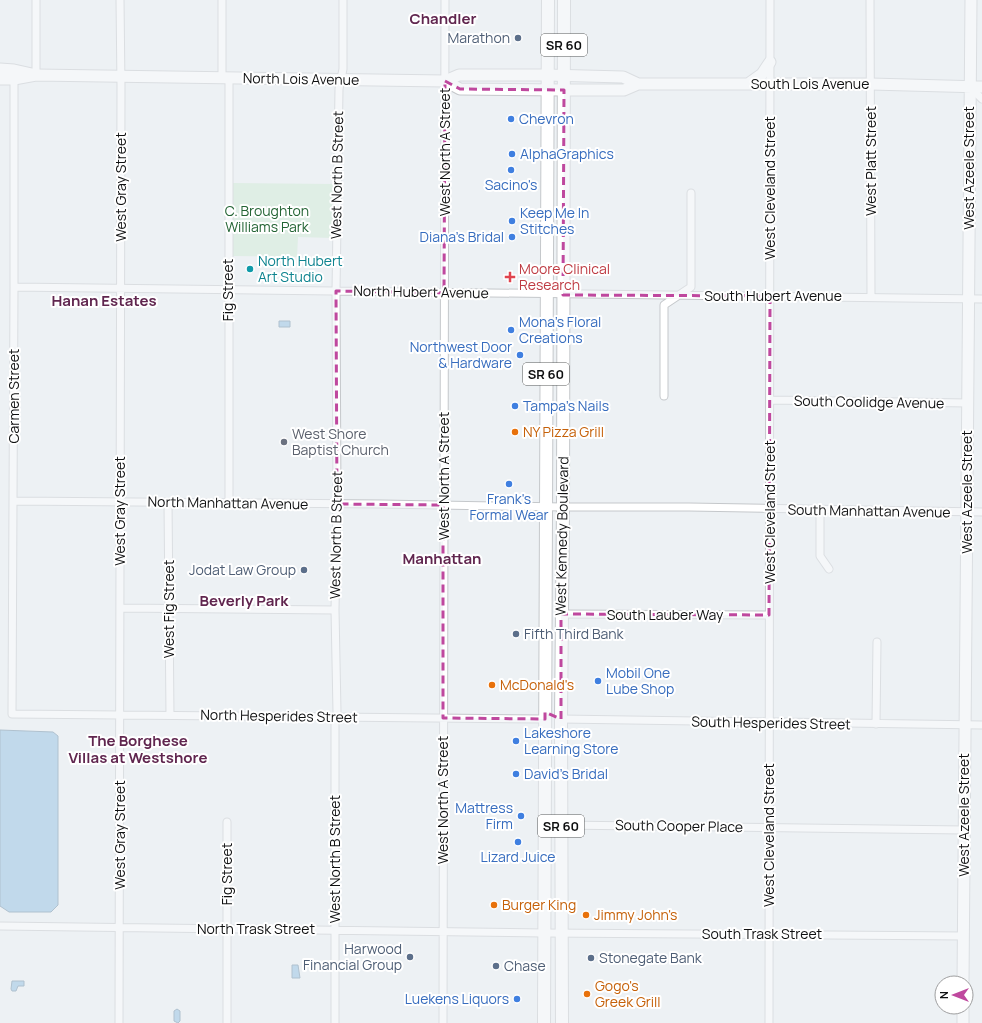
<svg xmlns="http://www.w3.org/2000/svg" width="982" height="1023" viewBox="0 0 982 1023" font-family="Manrope,sans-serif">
	<rect width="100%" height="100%" fill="#edf1f4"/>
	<path fill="#ceead2" d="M 232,183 L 333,184 L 333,238 L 298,237 L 297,257 L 232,256 Z"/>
	<path fill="#8cbcdf" stroke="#6688a1" d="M 279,321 L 290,321 L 290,327 L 279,327 Z
		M 0,730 L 53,732 L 58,736 L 58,905 L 51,912 L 9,912 L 0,906 Z
		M 292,965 L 298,965 L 300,978 L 292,978 Z
		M 12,981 L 24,981 L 24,986 L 18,986 L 16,991 L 12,991 L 11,989 Z
		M 177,1009 L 180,1011 L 180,1021 L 178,1023 L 174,1021 L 174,1011 Z"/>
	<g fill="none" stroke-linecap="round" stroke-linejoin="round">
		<defs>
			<path id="street" d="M 36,0 L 36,75
				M 870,0 L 871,297
				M 222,78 L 222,0
				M 229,78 L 229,503
				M 14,79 L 14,287 L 12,714 L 545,719
				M 970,87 L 982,99
				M 14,287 L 982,299
				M 664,396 L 664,305 L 691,287 L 691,193
				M 770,400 L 968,403
				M 14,501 L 381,504 L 563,507 L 689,507 L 982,512
				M 168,503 L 170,715
				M 820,510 L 820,556 L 829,569
				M 120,608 L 335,610
				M 561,614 L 769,615
				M 561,719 L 982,725
				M 876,724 L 877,642
				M 561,825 L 964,830
				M 0,926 L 544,933 L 963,936
				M 119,1023 L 121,86 L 120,0
				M 227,1023 L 227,822
				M 335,1023 L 335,722 L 337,712 L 335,610 L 337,504 L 336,291 L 339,89 L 343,69 L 343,0
				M 443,1023 L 445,0
				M 769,1023 L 770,0"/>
			<path id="secondary" d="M 0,69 L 14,70 L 32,74
				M 0,79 L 14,79 L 36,75 L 445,81 L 460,89 L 564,90 L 624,90 L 638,84 L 871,84 L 982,87
				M 445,81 L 459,75 L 547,75 L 623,77 L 638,84
				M 748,84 L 762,74 L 770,62
				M 963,983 L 971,0
				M 963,1023 L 963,1007"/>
			<path id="primary" d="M 544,1023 L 548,0
				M 562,1023 L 561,719 L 563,507 L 564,0"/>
		</defs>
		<use href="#street" stroke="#c5c8cb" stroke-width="9"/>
		<use href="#secondary" stroke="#c5c8cb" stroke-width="13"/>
		<use href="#primary" stroke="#c5c8cb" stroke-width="14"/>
		<use href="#street" stroke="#fff" stroke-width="7"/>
		<use href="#secondary" stroke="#fff" stroke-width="11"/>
		<use href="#primary" stroke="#fff" stroke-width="12"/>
	</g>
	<path d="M0 0H982V1023H0ZM 445,81 L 460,89 L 564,90 L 563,295 L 770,296 L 769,615 L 561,614 L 561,719 L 545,712 L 545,719 L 443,718 L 443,505 L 337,504 L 336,291 L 444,293 Z" fill="#edf1f4" fill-opacity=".55" fill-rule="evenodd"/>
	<path fill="none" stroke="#bf489e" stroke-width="3" stroke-dasharray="8 5" stroke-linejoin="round" d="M 445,81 L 460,89 L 564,90 L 563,295 L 770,296 L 769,615 L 561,614 L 561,719 L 545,712 L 545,719 L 443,718 L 443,505 L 337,504 L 336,291 L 444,293 Z"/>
	<g fill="#5c6f8a" stroke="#fff" stroke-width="1.5">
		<circle cx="518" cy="38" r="4"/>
		<circle cx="304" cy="570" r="4"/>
		<circle cx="516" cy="634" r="4"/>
		<circle cx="410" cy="957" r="4"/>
		<circle cx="591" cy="958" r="4"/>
		<circle cx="496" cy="966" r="4"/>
	</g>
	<g fill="#3f7fe0" stroke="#fff" stroke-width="1.5">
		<circle cx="511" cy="119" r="4"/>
		<circle cx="512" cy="154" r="4"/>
		<circle cx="511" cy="170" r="4"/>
		<circle cx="512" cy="221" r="4"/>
		<circle cx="512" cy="237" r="4"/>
		<circle cx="511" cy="330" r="4"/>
		<circle cx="520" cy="355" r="4"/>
		<circle cx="515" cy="406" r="4"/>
		<circle cx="509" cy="484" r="4"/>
		<circle cx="598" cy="681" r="4"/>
		<circle cx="516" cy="741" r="4"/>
		<circle cx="516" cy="774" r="4"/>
		<circle cx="521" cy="816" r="4"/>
		<circle cx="518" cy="842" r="4"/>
		<circle cx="517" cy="999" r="4"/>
	</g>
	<circle fill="#0f9aa8" stroke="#fff" stroke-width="1.5" cx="250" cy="269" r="4"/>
	<path fill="#e0444e" stroke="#fff" stroke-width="1.5" d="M508 271h4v4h4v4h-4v4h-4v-4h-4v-4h4z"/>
	<g fill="#e8710a" stroke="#fff" stroke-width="1.5">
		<circle cx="515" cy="432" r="4"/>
		<circle cx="492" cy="685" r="4"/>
		<circle cx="494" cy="905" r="4"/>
		<circle cx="586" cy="915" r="4"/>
		<circle cx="587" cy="994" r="4"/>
	</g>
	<circle fill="#6b7280" stroke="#fff" stroke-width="1.5" cx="284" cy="442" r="4"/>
	<g text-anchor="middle" stroke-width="4" stroke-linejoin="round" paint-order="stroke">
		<g fill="#fff" stroke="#575858" stroke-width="1">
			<rect x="541" y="34" width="46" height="22" rx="3"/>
			<rect x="523" y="363" width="46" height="22" rx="3"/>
			<rect x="538" y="815" width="46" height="22" rx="3"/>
		</g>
		<g font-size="13" font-weight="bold" fill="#0f1011">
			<text x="564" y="50">SR 60</text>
			<text x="546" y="379">SR 60</text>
			<text x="561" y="831">SR 60</text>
		</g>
		<g font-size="14" fill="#4e5e75" stroke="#fff" text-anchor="end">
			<text x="510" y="43">Marathon</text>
			<text x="296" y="575">Jodat Law Group</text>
			<text x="524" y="639" text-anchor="start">Fifth Third Bank</text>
			<text x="402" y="954">Harwood<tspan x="402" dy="16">Financial Group</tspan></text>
			<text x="599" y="963" text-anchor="start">Stonegate Bank</text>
			<text x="504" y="971" text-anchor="start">Chase</text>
		</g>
		<g font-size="14" fill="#0f1011" stroke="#fff">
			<text transform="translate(301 79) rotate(1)" y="5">North Lois Avenue</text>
			<text x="810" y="89">South Lois Avenue</text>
			<text transform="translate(445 152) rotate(-90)" y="5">West North A Street</text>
			<text transform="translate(871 161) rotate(-90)" y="5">West Platt Street</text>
			<text transform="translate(969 168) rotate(-90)" y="5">West Azeele Street</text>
			<text transform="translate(337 175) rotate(-89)" y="5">West North B Street</text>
			<text transform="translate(121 187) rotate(-90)" y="5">West Gray Street</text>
			<text transform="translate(770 188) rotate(-90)" y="5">West Cleveland Street</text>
			<text transform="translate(228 290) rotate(-90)" y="5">Fig Street</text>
			<text transform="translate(421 292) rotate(1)" y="5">North Hubert Avenue</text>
			<text x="773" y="301">South Hubert Avenue</text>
			<text transform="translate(14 396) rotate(-90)" y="5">Carmen Street</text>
			<text transform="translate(869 402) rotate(1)" y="5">South Coolidge Avenue</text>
			<text transform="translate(444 476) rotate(-90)" y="5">West North A Street</text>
			<text transform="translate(967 492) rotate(-90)" y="5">West Azeele Street</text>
			<text transform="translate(228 503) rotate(1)" y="5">North Manhattan Avenue</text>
			<text transform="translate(120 511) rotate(-90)" y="5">West Gray Street</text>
			<text transform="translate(869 511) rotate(1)" y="5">South Manhattan Avenue</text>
			<text transform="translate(770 512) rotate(-90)" y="5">West Cleveland Street</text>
			<text transform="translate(336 535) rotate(-89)" y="5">West North B Street</text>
			<text transform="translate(562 536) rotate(-89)" y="5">West Kennedy Boulevard</text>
			<text transform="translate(169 609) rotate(-90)" y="5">West Fig Street</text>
			<text x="665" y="620">South Lauber Way</text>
			<text transform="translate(279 716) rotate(1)" y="5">North Hesperides Street</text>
			<text transform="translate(771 723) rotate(1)" y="5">South Hesperides Street</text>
			<text transform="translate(443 800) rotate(-90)" y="5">West North A Street</text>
			<text transform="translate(964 815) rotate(-90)" y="5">West Azeele Street</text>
			<text transform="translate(679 826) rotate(1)" y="5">South Cooper Place</text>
			<text transform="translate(120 835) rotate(-90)" y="5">West Gray Street</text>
			<text transform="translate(769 835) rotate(-90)" y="5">West Cleveland Street</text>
			<text transform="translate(335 859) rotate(-90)" y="5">West North B Street</text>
			<text transform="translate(227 874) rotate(-90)" y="5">Fig Street</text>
			<text x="256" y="934">North Trask Street</text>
			<text x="762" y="939">South Trask Street</text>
		</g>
		<g font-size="14" fill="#366cbe" stroke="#fff" text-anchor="start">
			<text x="519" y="124">Chevron</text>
			<text x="520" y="159">AlphaGraphics</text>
			<text x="511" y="190" text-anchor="middle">Sacino's</text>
			<text x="520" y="218">Keep Me In<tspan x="520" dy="16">Stitches</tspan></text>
			<text x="504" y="242" text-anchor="end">Diana's Bridal</text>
			<text x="519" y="327">Mona's Floral<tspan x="519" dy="16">Creations</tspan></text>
			<text x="512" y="352" text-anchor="end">Northwest Door<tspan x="512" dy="16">&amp; Hardware</tspan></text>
			<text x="523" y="411">Tampa's Nails</text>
			<text x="509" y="504" text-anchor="middle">Frank's<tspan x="509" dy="16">Formal Wear</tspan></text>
			<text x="606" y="678">Mobil One<tspan x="606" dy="16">Lube Shop</tspan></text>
			<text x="524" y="738">Lakeshore<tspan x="524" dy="16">Learning Store</tspan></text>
			<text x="524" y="779">David's Bridal</text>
			<text x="513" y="813" text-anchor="end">Mattress<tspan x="513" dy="16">Firm</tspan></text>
			<text x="518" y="862" text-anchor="middle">Lizard Juice</text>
			<text x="509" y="1004" text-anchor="end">Luekens Liquors</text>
		</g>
		<g font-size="14" fill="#236434" stroke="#fff">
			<text x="267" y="216">C. Broughton<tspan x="267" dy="16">Williams Park</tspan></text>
		</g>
		<g font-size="14" fill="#0d838f" stroke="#fff" text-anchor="start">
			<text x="258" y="266">North Hubert<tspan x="258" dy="16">Art Studio</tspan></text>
		</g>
		<g font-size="14" fill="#be3a42" stroke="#fff" text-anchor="start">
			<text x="519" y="274">Moore Clinical<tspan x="519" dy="16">Research</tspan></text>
		</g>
		<g font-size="14" fill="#c56008" stroke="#fff" text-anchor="start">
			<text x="523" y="437">NY Pizza Grill</text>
			<text x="500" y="690">McDonald's</text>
			<text x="502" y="910">Burger King</text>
			<text x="594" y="920">Jimmy John's</text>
			<text x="595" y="991">Gogo's<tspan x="595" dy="16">Greek Grill</tspan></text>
		</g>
		<g font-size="14" fill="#5b616d" stroke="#fff" text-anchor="start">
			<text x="292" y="439">West Shore<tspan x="292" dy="16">Baptist Church</tspan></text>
		</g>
		<g font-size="15" font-weight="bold" fill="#60264f" stroke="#fff">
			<text x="443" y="24">Chandler</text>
			<text x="104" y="306">Hanan Estates</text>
			<text x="442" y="564">Manhattan</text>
			<text x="244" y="606">Beverly Park</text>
			<text x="138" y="746">The Borghese<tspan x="138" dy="17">Villas at Westshore</tspan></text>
		</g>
	</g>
	<g transform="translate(954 995) rotate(270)"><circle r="19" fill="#ffffff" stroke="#9f9fa0"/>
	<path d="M0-3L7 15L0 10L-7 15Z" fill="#bf489e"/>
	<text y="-6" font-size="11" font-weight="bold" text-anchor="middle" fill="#0f1011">N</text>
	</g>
</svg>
